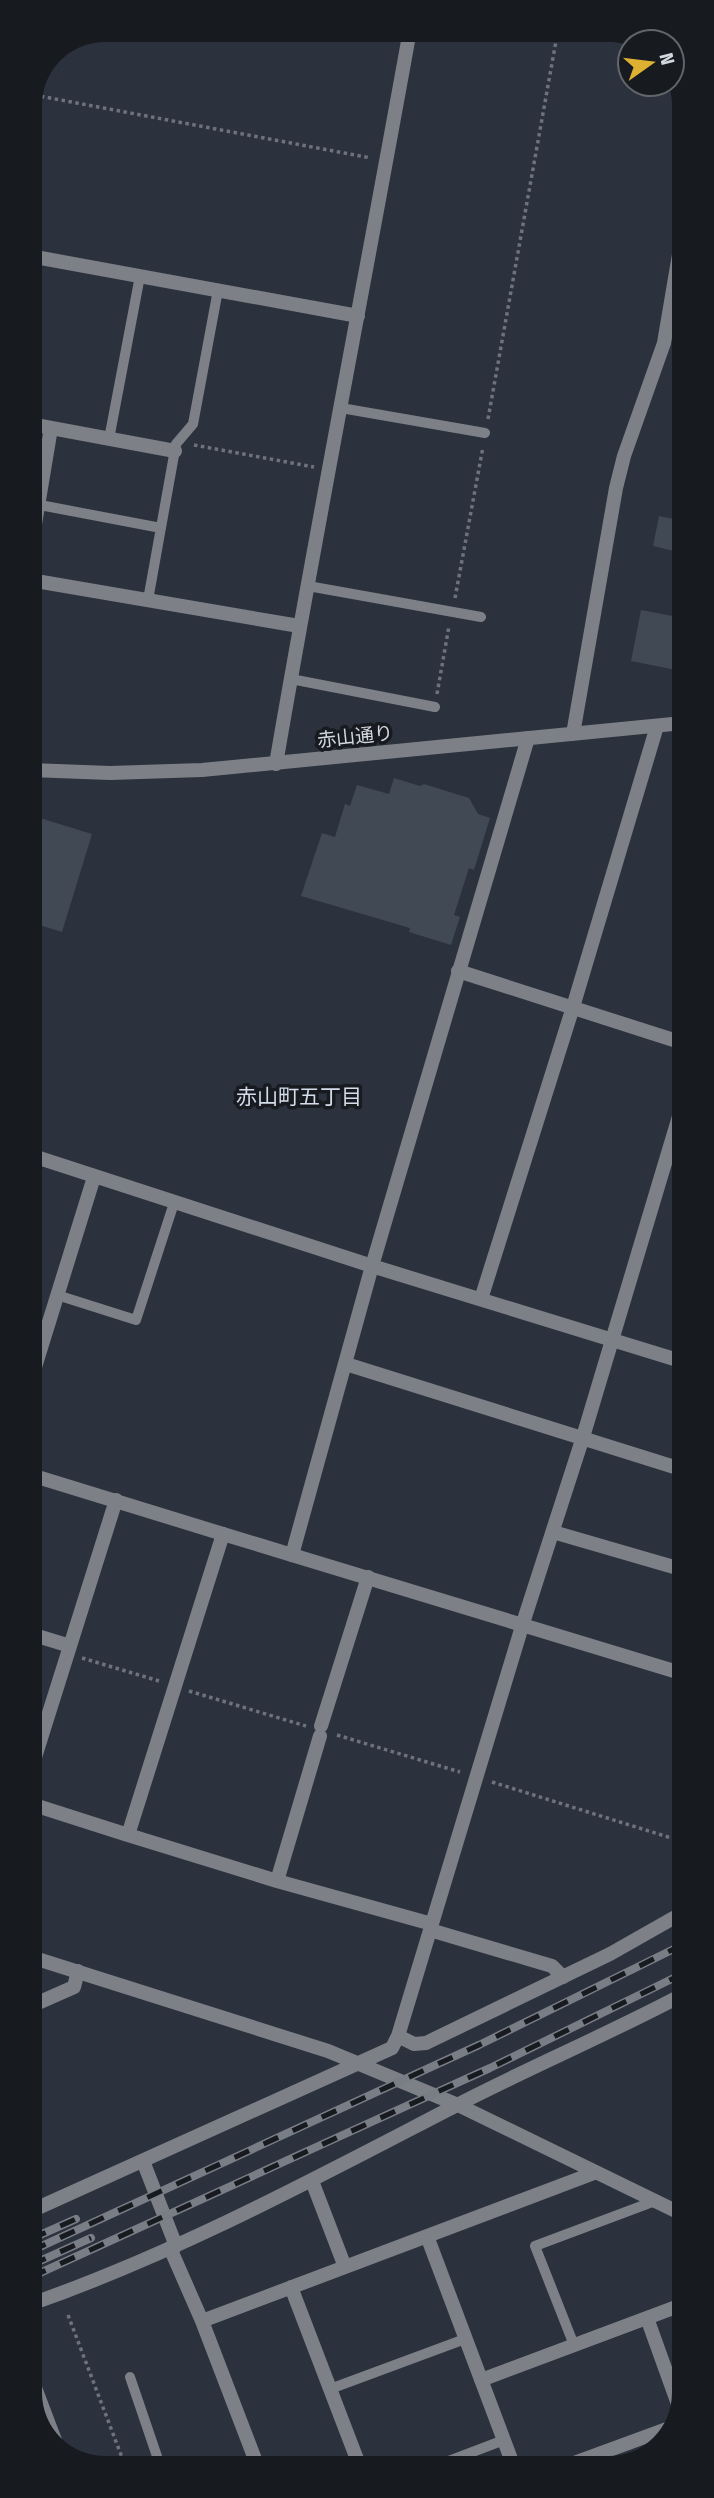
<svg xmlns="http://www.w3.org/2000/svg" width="714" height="2498" viewBox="0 0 714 2498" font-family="'Fira Sans Condensed','Noto Sans JP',sans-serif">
	<rect width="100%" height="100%" fill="#2c323d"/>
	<path fill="#414954" d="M 659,516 L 683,521 L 683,553 L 653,546 Z
		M 641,610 L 683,618 L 683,656 L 679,656 L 676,670 L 631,661 Z
		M 394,778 L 420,786 L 424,784 L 469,798 L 478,814 L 490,818 L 474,870 L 469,868 L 454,915 L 460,917 L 451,945 L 409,932 L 410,928 L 301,896 L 322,833 L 335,837 L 345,804 L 350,806 L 357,785 L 389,794 Z
		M 30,815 L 92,834 L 62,932 L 30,922 Z"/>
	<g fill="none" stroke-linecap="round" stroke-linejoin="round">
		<path stroke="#6d727c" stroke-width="3.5" stroke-dasharray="3.5 3.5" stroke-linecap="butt" d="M 34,95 L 371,158
			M 488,419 L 558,30
			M 194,445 L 314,467
			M 455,598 L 483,447
			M 437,694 L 449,626
			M 82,1658 L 159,1681
			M 189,1691 L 306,1726
			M 337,1735 L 460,1772
			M 492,1782 L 684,1842
			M 68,2315 L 126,2468"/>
		<path stroke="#7d8187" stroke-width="10" d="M 341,408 L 485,433
			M 109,439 L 140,276
			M 40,505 L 161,528
			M 308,586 L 481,617
			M 148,600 L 176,444 L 193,424 L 218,290
			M 291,679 L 435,707
			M 57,1295 L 136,1320 L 174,1203
			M 574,2345 L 535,2246 L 655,2201
			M 130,2377 L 161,2468
			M 35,2382 L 62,2453
			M 330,2389 L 465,2339
			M 433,2467 L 504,2440"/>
		<path stroke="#7d8187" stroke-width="14" d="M 607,30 L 626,34
			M 30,424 L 175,451
			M 30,554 L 51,428
			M 30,580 L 299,626
			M 33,1156 L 372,1266 L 684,1362
			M 481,1299 L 573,1007 L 657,726
			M 346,1364 L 684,1470
			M 31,1380 L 94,1177
			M 553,1532 L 684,1570
			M 523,1623 L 583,1437 L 683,1103
			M 31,1634 L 70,1646
			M 321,1726 L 368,1577
			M 31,1770 L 116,1500
			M 31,1804 L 128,1835 L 223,1534 L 292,1555 L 372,1266 L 528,738
			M 128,1835 L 277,1881 L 432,1924
			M 277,1881 L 320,1736
			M 430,1930 L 552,1966 L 563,1977
			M 31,2006 L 74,1987 L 78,1971
			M 458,2105 L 684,2215
			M 312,2181 L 345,2267
			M 427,2236 L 514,2467
			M 170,2248 L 202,2321 L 258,2467
			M 291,2287 L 360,2467
			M 647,2318 L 679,2407
			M 202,2321 L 594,2173
			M 481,2380 L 684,2304
			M 563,2467 L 672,2427"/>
		<path stroke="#7d8187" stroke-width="14" d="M 30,256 L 358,316
			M 573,734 L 616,488 L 624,456 L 664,343 L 683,231
			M 276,764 C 318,519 366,275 410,30
			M 30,770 L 110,773 L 202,770 L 683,723
			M 458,971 L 683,1043
			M 31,1475 L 223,1534
			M 292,1555 L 684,1674
			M 31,1957 L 328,2051 L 458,2105
			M 398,2036 L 414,2044 L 426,2043 L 610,1954 L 684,1912
			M 143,2161 L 176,2246
			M 31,2211 L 392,2048 L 398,2036 L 523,1623
			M 31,2304 C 179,2252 316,2178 455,2106 C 530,2067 609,2034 684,1994"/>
		<defs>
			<path id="rail" d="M 31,2239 L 76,2219
				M 31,2251 L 479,2045 L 684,1944
				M 31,2265 L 91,2238
				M 31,2277 L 490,2068 L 684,1973"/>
		</defs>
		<use href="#rail" stroke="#787d86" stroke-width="8"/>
		<use href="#rail" stroke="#171a1f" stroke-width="5" stroke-dasharray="16" stroke-linecap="butt"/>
	</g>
	<g text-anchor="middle" stroke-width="7" stroke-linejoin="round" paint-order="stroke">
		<g font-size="19" fill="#d3d7de" stroke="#171a1f">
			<text transform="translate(355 736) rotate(-6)" y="7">赤山通り</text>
		</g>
		<g font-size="21" fill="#d3dcea" stroke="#171a1f">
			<text x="299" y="1104">赤山町五丁目</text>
		</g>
	</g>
	<path d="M0 0H714V2498H0ZM105 42H609A63 63 0 0 1 672 105V2393A63 63 0 0 1 609 2456H105A63 63 0 0 1 42 2393V105A63 63 0 0 1 105 42Z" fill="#171a1f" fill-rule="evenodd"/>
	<g transform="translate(651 63) rotate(76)"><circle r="33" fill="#171a1f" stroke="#62666b" stroke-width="2"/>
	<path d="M0-5L12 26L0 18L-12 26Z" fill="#deb133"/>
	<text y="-10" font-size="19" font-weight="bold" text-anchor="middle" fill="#d3d7de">N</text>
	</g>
</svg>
